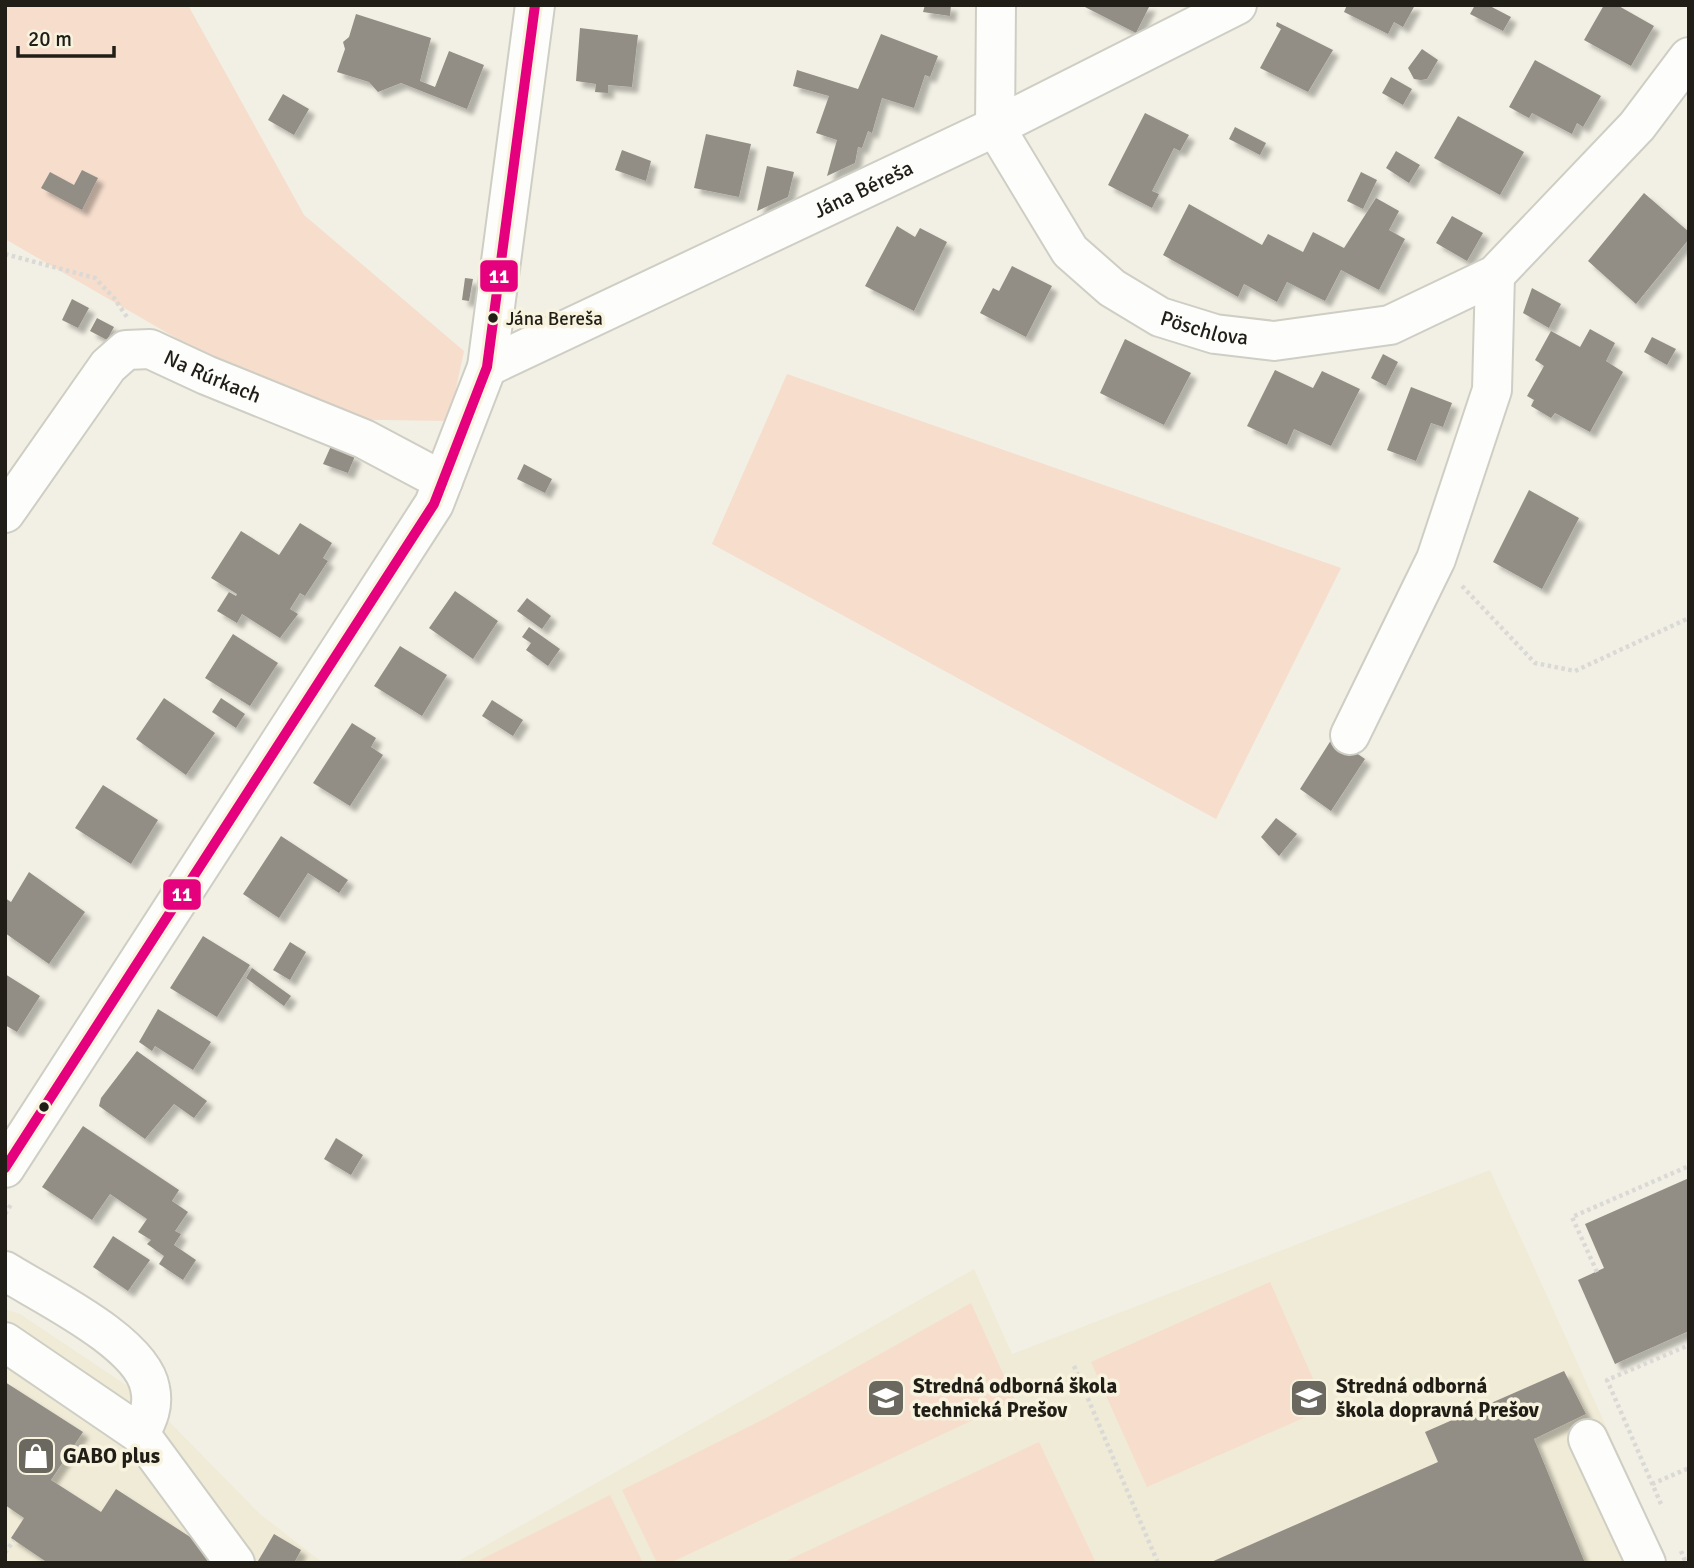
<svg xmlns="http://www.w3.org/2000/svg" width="1694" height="1568" viewBox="0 0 1694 1568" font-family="Signika,sans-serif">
	<defs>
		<filter id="shadow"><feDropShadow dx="6" dy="6" stdDeviation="2" flood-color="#0004"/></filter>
	</defs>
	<rect width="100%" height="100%" fill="#f2f0e4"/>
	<path fill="#f0ebd6" d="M 1490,1170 L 1668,1563 L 455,1563 L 974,1269 L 1012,1354 Z
		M 5,1309 L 20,1314 L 147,1399 L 260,1514 L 323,1563 L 5,1563 Z"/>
	<path fill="#f6ddcc" d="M 5,5 L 188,5 L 304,215 L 464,351 L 449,421 L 316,419 L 5,239 Z
		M 787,374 L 1341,568 L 1216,819 L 712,544 Z
		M 1270,1282 L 1326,1408 L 1147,1487 L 1091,1362 Z
		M 971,1303 L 1015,1400 L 670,1563 L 657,1563 L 622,1490 L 766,1418 Z
		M 1039,1442 L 1096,1563 L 782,1563 Z
		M 610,1495 L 643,1563 L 474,1563 Z"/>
	<path fill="#928e86" filter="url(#shadow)" d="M 925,5 L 951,5 L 950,16 L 923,12 Z
		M 1081,5 L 1150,5 L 1136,33 Z
		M 1347,5 L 1415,5 L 1403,27 L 1394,22 L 1388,34 L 1344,12 Z
		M 1475,5 L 1488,5 L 1511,17 L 1503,31 L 1470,14 Z
		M 1604,5 L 1617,5 L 1654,26 L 1631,66 L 1584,40 Z
		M 356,14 L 431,38 L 420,81 L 435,87 L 449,51 L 484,65 L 467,109 L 401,83 L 378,92 L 369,82 L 337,72 L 345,49 L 343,42 L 349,37 Z
		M 1277,22 L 1333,50 L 1308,92 L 1260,68 L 1281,29 L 1276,26 Z
		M 580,28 L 638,35 L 632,87 L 608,85 L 608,93 L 595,92 L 596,84 L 576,81 Z
		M 881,34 L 938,56 L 930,77 L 925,75 L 914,108 L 882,98 L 872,133 L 868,131 L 862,148 L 858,147 L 855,163 L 827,176 L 837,140 L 816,133 L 829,96 L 793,86 L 797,70 L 858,89 Z
		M 1422,49 L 1438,60 L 1427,79 L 1421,80 L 1414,79 L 1408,68 Z
		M 1535,60 L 1601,96 L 1583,127 L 1577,123 L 1572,134 L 1532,113 L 1529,118 L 1509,107 Z
		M 1391,77 L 1412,89 L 1403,105 L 1382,93 Z
		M 283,94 L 309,109 L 294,135 L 268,120 Z
		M 1145,113 L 1189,135 L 1180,151 L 1174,148 L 1152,191 L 1159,194 L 1152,208 L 1108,185 Z
		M 1458,116 L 1524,152 L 1500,195 L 1434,158 Z
		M 1235,127 L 1266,143 L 1260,155 L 1229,139 Z
		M 706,134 L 751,144 L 739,197 L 694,188 Z
		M 622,150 L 651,161 L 646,181 L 615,170 Z
		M 1396,151 L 1420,165 L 1409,183 L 1386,168 Z
		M 767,166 L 794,172 L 788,197 L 757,211 Z
		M 82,170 L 98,178 L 82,210 L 41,188 L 50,172 L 74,185 Z
		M 1361,172 L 1377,180 L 1363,209 L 1347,201 Z
		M 1644,193 L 1689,232 L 1689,239 L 1636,304 L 1588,261 Z
		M 1376,198 L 1399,211 L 1389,230 L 1405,239 L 1379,290 L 1341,270 L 1325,301 L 1287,282 L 1277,302 L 1244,284 L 1238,297 L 1163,255 L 1189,204 L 1262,245 L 1268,234 L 1303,252 L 1313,232 L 1344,248 Z
		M 1452,216 L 1483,233 L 1467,261 L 1436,243 Z
		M 897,226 L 915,237 L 920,228 L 947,242 L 914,311 L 865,286 Z
		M 1012,266 L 1052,286 L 1026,337 L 980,313 L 993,288 L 999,291 Z
		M 465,278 L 473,279 L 469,301 L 462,300 Z
		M 1532,288 L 1561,304 L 1549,328 L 1523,313 Z
		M 72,299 L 89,308 L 78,328 L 62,320 Z
		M 97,318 L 114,327 L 107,340 L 90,331 Z
		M 1590,329 L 1615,343 L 1606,361 L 1623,372 L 1590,432 L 1555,413 L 1551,418 L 1531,406 L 1534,400 L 1527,396 L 1544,366 L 1535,360 L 1551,331 L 1580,347 Z
		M 1652,337 L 1676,349 L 1667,365 L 1644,352 Z
		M 1125,339 L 1191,373 L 1164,425 L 1100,393 Z
		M 1383,354 L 1398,362 L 1386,386 L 1371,378 Z
		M 1275,370 L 1313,388 L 1322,371 L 1360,389 L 1331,446 L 1294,429 L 1287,445 L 1247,426 Z
		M 1411,387 L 1452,403 L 1443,427 L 1431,423 L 1416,461 L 1387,450 Z
		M 331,446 L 355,456 L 348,473 L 323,464 Z
		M 524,464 L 552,479 L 545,493 L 517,479 Z
		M 1529,490 L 1579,518 L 1542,589 L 1493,562 Z
		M 300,523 L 332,543 L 323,558 L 328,561 L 305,596 L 300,593 L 290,609 L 298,614 L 280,638 L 242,614 L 237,623 L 217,611 L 229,592 L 236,596 L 237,594 L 211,578 L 241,531 L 279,555 Z
		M 455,591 L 498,621 L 473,659 L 429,628 Z
		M 527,598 L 551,616 L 542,629 L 517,611 Z
		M 529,627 L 560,649 L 548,666 L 526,650 L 531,643 L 522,637 Z
		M 233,634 L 278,663 L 250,706 L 205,678 Z
		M 400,646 L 447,675 L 422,716 L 374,686 Z
		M 164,698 L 215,733 L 186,775 L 136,739 Z
		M 221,698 L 245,714 L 236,728 L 212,712 Z
		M 492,700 L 523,720 L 513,736 L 482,716 Z
		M 352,723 L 376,738 L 371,747 L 383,755 L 350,806 L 313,783 Z
		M 1333,737 L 1365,759 L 1331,811 L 1300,789 Z
		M 103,785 L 158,820 L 131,864 L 75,828 Z
		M 1276,818 L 1297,834 L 1279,856 L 1261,837 Z
		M 281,836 L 348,880 L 339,893 L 308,873 L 279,918 L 243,894 Z
		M 29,872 L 85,912 L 49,964 L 5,933 L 5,898 L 11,902 Z
		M 203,936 L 250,965 L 217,1017 L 170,988 Z
		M 290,942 L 306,952 L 290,980 L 273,970 Z
		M 252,968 L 291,996 L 284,1006 L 246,978 Z
		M 5,974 L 40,996 L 17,1032 L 5,1025 Z
		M 158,1009 L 211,1042 L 193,1070 L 155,1046 L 152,1051 L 139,1042 Z
		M 137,1051 L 207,1101 L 194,1118 L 174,1104 L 145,1139 L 99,1106 L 101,1098 Z
		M 83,1126 L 179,1190 L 172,1201 L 188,1212 L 175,1231 L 181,1234 L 174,1245 L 196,1260 L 183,1280 L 159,1264 L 164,1256 L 147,1244 L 151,1240 L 138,1232 L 147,1219 L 110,1194 L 92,1220 L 42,1187 Z
		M 336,1138 L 363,1155 L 351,1175 L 324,1159 Z
		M 1689,1178 L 1689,1331 L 1615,1364 L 1578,1280 L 1604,1268 L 1585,1224 Z
		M 113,1236 L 150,1260 L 128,1291 L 93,1267 Z
		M 1564,1371 L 1586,1414 L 1534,1439 L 1585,1563 L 1209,1563 L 1438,1462 L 1425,1432 Z
		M 5,1382 L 83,1432 L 51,1480 L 101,1512 L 116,1489 L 218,1555 L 213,1563 L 48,1563 L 11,1538 L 24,1518 L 5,1505 Z
		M 274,1534 L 301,1550 L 294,1563 L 258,1561 Z"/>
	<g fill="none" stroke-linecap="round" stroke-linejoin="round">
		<defs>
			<g id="minor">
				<path id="s1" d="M 996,5 L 995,127 L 1070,251 L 1112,288 L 1160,317 L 1215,334 L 1274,341 L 1390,325 L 1495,275 L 1637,126 L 1689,57"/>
				<path id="s2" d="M 487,367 L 995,127 L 1237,5"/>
				<path id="s3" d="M 5,513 L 108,366 L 126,350 L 150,349 L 206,375 L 364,439 L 443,481"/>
				<path d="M 1350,735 L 1436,559 L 1492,390 L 1495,275"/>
				<path d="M 5,1168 L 434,504 L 487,367 L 535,5"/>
				<path d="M 5,1271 C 43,1295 142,1342 150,1388 C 154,1406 148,1419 140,1434 L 5,1342"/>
				<path d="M 140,1434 L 235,1563"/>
				<path d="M 1588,1439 L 1646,1563"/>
			</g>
		</defs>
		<use href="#minor" stroke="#cfcec4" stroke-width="42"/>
		<path stroke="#dad9d6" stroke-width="4.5" stroke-dasharray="3.5 3.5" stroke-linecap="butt" d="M 5,254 L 95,278 L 114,298 L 127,317
			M 1462,586 L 1535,663 L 1575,671 L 1689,618
			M 5,1214 L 12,1203
			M 1597,1272 L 1572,1217 L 1689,1166
			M 1074,1366 L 1158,1563
			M 1652,1484 L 1689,1468
			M 1661,1504 L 1607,1380 L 1689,1345
			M 1681,1551 L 1686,1563
			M 5,1553 L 14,1540"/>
		<use href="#minor" stroke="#fdfdfb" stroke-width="38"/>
		<defs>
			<path id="bus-1" d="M 5,1168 L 434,504 L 487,367 L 535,5"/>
		</defs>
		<use href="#bus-1" stroke="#f8f3de" stroke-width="16"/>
		<use href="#bus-1" stroke="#e5007d" stroke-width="10"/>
	</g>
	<defs>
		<symbol id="school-square" viewBox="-11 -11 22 22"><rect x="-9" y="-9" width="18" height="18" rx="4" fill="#6a685f" stroke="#f8f3de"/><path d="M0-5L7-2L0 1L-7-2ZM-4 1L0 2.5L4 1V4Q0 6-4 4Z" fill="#fff"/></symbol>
		<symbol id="shop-square" viewBox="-11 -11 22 22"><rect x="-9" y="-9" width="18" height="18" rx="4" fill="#6a685f" stroke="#f8f3de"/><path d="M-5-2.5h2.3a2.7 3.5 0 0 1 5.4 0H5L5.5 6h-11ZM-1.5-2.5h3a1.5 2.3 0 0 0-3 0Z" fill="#fff"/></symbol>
	</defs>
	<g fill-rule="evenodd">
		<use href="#school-square" x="864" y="1376" width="44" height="44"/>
		<use href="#school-square" x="1287" y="1376" width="44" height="44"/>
		<use href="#shop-square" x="14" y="1434" width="44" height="44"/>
	</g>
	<g fill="#201e17" stroke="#f8f3de" stroke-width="2.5">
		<circle cx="493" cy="318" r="6"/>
		<circle cx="44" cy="1107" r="6"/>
	</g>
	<g text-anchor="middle" stroke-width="7" stroke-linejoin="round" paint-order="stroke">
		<g font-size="19" fill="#201e17" stroke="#f8f3de" text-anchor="start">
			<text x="506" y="325">Jána Bereša</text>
		</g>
		<g font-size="21" fill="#201e17" stroke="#f8f3de">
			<text dy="7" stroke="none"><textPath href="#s2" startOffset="416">Jána Béreša</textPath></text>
			<text dy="7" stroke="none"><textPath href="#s1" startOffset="425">Pöschlova</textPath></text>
			<text dy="7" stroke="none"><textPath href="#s3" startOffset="296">Na Rúrkach</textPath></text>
		</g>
		<g font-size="21" font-weight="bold" fill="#201e17" stroke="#f8f3de" text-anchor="start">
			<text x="913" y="1393">Stredná odborná škola<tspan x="913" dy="24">technická Prešov</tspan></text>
			<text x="1336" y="1393">Stredná odborná<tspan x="1336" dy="24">škola dopravná Prešov</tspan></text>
			<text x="63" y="1463">GABO plus</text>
		</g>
	</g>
	<g stroke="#f8f3de" stroke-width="2.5">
		<rect x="479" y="259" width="40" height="34" rx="7" fill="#e5007d"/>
		<rect x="162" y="878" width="40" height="33" rx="7" fill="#e5007d"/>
	</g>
	<g font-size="19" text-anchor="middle" font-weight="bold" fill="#fff">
		<text x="499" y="283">11</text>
		<text x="182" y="901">11</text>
	</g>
	<rect width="1694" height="1568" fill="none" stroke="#201e17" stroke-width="14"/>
	<path d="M18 46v10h96v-10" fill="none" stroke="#201e17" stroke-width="3.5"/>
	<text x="28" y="46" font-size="21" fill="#201e17" stroke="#f8f3de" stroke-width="5" paint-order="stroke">20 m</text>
</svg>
